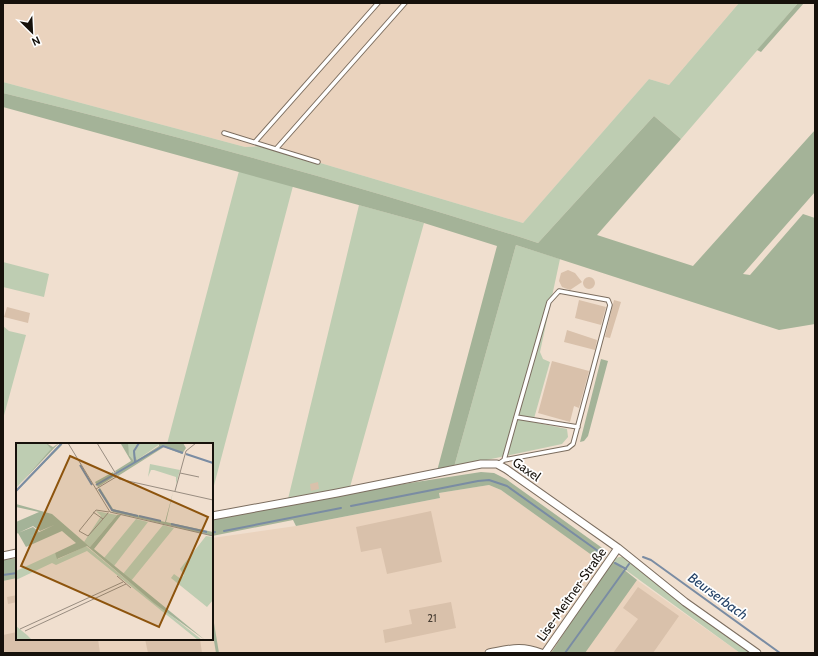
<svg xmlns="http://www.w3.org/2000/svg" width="818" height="656" viewBox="0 0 818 656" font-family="Cabin,sans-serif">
	<rect width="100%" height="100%" fill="#f0dfcf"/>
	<path fill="#ead3be" d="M 3,3 L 739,3 L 669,85 L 649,79 L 523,223 L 263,146 L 245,147 L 3,82 Z
		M 489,485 L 501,490 L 604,563 L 637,580 L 740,653 L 3,653 L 3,581 L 17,578 L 17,639 L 212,639 L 212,538 L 296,526 L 440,498 L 439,493 Z"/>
	<path fill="#becdb2" d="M 739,3 L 798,3 L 681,139 L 654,116 L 538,243 C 362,186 183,137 3,93 L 3,82 L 245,147 L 263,146 L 523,223 L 649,79 L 669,85 Z
		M 239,171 L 293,186 L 212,493 L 212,444 L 167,444 Z
		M 359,205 L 424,223 L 350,487 L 288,499 Z
		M 516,245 L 560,259 L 540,352 L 543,359 L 550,362 L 533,422 L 567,429 L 568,437 L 562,444 L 454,467 Z
		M 3,262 L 49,274 L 44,297 L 3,287 Z
		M 3,326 L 9,331 L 26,335 L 3,419 Z
		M 619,557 L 624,557 L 753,653 L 740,653 L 612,560 Z"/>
	<path fill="#a4b398" d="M 798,3 L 804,3 L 761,52 L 757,50 Z
		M 3,93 C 183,137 362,186 538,243 L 654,116 L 681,139 L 597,235 L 693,266 L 815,130 L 815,192 L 743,274 L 750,275 L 803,214 L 815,218 L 815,324 L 779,330 L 516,245 L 454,467 L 437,471 L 497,246 L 424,223 L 3,107 Z
		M 601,359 L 608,361 L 588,436 L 584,441 L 580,442 Z
		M 481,472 L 494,473 L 506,479 L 605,550 L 605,555 L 600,561 L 501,490 L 489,485 L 439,493 L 440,498 L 296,526 L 293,520 L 212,536 L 212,520 L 345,493 Z
		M 17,558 L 17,578 L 3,581 L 3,560 Z
		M 612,560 L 637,580 L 585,653 L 551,653 Z
		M 212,611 L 219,653 L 216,653 L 212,629 Z"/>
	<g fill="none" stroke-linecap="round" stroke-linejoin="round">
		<path stroke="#7a8ca3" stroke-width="2" d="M 351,506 L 478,481 L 489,480 L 507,486 L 605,556
			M 224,531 L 341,508
			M 212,533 L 215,532
			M 643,557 L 651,560 L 780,653
			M 615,563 L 626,569
			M 3,575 L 17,573
			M 565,653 L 629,564"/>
	</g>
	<path fill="#d9c1ab" d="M 568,270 L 575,273 L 582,282 L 570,290 L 562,287 L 559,281 L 561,273 Z
		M583 283a6 6 0 1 1 12 0a6 6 0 1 1-12 0Z
		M 579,300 L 606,307 L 601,325 L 575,318 Z
		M 614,300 L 621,302 L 610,338 L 605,337 Z
		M 7,307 L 30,313 L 28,323 L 4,317 Z
		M 567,330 L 597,340 L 595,350 L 564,342 Z
		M 552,361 L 589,371 L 579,408 L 574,406 L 570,422 L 538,413 Z
		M 318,482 L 319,489 L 311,491 L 310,484 Z
		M 431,511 L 442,562 L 387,574 L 381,548 L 361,552 L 356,527 Z
		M 638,587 L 679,616 L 653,653 L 613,653 L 638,619 L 623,608 Z
		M 17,595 L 17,602 L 8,604 L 7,597 Z
		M 451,602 L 456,628 L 385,643 L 383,630 L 412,624 L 409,610 Z
		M 17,632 L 17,639 L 98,639 L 100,653 L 3,653 L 3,635 Z
		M 145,639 L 200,639 L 202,653 L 148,653 Z"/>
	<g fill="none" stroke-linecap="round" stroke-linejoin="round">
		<defs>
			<path id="service" d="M 224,133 L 318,162
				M 255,142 L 378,3
				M 276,149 L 405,3
				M 504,460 L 516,417 L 578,427
				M 498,464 L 504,460 L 568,448 L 573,444 L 610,305 L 608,300 L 559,291 L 549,302 L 516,417"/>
			<path id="minor" d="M 212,516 L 337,493 L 481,464 L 497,464 L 506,469 L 618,548 L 685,602 L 757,653
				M 3,556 L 17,553
				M 489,653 C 510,649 521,645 541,653
				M 545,653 L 618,548"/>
		</defs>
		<use href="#service" stroke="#7b6d5f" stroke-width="5.5"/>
		<use href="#minor" stroke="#7b6d5f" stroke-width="9"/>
		<use href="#service" stroke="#fff" stroke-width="3.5"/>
		<use href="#minor" stroke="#fff" stroke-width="7"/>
	</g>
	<g text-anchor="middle" stroke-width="3.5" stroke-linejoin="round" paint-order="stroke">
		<g font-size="11" fill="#473d33">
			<text x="432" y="622">21</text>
		</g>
		<g font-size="13" fill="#16110b" stroke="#fff">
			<text transform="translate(527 469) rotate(35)" y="5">Gaxel</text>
			<text transform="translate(571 594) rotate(-55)" y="5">Lise-Meitner-Straße</text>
		</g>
		<g font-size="14" font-style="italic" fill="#284569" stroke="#fff">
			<text transform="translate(718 596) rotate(36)" y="5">Beurserbach</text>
		</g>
	</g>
	<g transform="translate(16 443)">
		<rect width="197" height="197" fill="#f0dfcf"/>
		<path d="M 0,0 L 30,0 L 36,6 L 0,45 ZM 122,0 L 118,6 L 118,18 L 113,12 L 111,1 ZM 123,0 L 143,0 L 144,1 L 121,17 L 118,10 ZM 134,21 L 164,27 L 160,41 L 160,34 L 138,27 L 135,27 L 132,34 ZM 80,68 L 101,72 L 74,104 L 68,99 L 85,73 ZM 120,76 L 132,79 L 98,123 L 88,115 ZM 147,82 L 158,85 L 115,138 L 107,131 ZM 190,93 L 197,94 L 197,157 L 191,164 L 155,135 L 158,131 L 165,136 L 168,132 L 164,126 ZM 70,103 L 112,138 L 186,197 L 182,197 L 71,108 L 40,122 L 36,120 L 0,137 L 0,128 L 39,110 L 42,116 ZM 0,183 L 11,192 L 16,197 L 0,197 Z" fill="#becdb2"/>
		<path d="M 30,0 L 37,4 L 43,0 L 5,40 L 35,6 ZM 45,0 L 46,2 L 0,49 L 0,47 ZM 107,0 L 112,0 L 113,12 L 118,18 L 117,8 L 122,0 L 118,10 L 121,17 L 143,3 L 143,0 L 167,0 L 170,5 L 166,11 L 148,4 L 102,33 L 99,28 L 115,18 L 105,1 ZM 97,29 L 99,33 L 82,44 L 79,39 ZM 84,45 L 97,66 L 149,79 L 157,49 L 150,79 L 197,89 L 197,93 L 97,69 L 82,47 ZM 0,61 L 36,71 L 74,104 L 101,72 L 105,72 L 78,106 L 189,197 L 138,160 L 71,103 L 41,116 L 39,110 L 60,100 L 46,88 L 10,104 L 2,90 L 17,84 L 23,89 L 13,94 L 38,82 L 24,88 L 17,83 L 0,91 L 0,79 L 23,69 L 0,64 Z" fill="#a4b398"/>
		<path fill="none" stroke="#7a8ca3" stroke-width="2" d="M 170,11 L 197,20M 119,19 L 118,8 L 123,0M 64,22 L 76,42M 80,42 L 147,3 L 167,10M 83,46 L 96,67 L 122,73M 0,48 L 46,0M 123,73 L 145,78M 155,81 L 191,89"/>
		<path fill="none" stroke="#998d81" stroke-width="1" d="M 52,0 L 94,69 L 197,93M 81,0 L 103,36 L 197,57M 164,30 L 183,34M 80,46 L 100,34M 159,48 L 170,8 L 180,0M 77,69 L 87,76 L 92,70M 87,76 L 72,93 L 63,88 L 80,67 L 93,69M 101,133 L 115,145M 4,186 L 107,139M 9,188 L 110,141"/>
		<path fill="#8d540d" fill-opacity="0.15" stroke="#8d540d" stroke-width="2" d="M 54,13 L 192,74 L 143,184 L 5,123 Z"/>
		<rect width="197" height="197" fill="none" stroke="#16110b" stroke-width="2"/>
	</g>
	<rect width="818" height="656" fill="none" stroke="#16110b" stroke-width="8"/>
	<g transform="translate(32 32) rotate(156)" stroke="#ffffff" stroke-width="3" paint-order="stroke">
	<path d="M0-3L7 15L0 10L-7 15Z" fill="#16110b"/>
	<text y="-6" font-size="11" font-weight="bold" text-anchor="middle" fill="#16110b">N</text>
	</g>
</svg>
